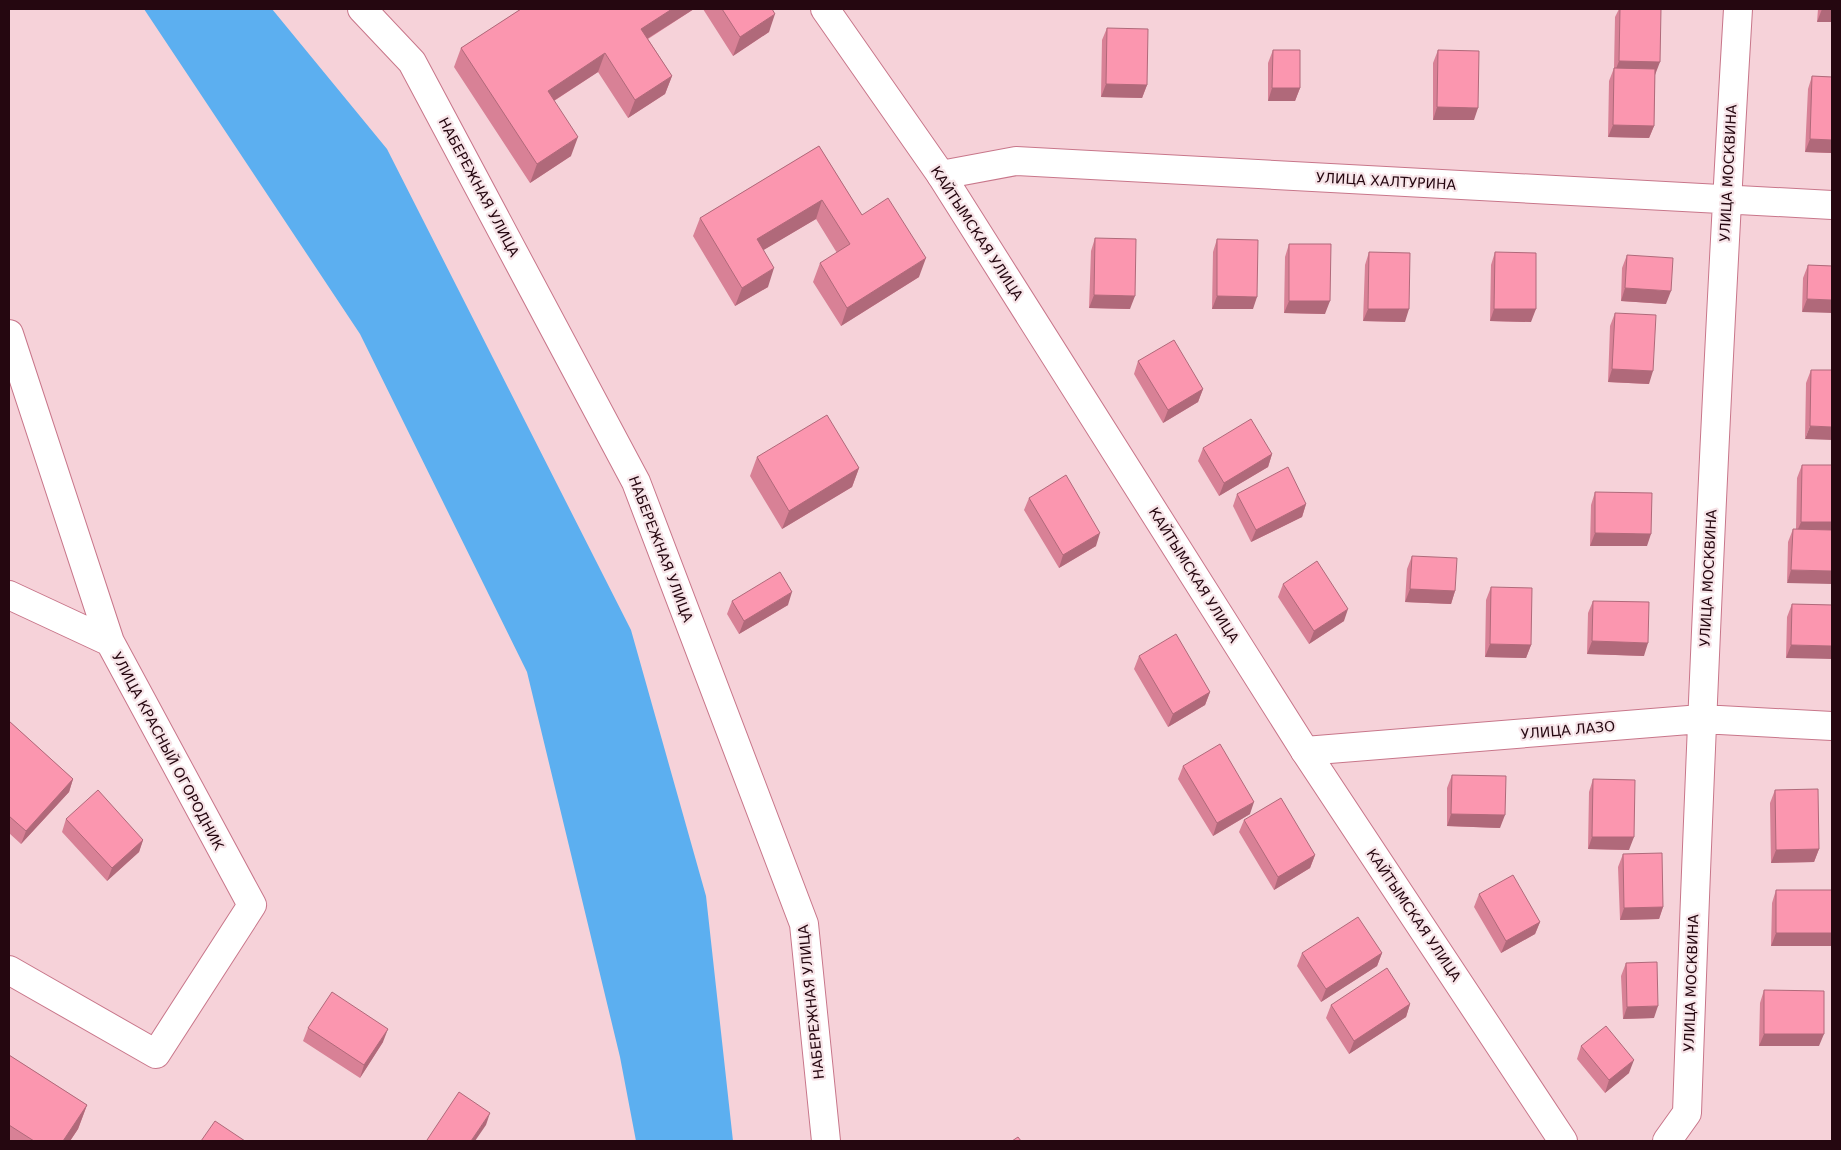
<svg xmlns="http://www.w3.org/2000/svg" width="1841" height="1150" viewBox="0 0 1841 1150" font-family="'DejaVu Sans',sans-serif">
	<rect width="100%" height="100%" fill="#f6d2d9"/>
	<path fill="#5caff0" d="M 144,9 L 272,9 L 387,149 L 631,630 L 706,896 L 733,1141 L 636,1141 L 620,1057 L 527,672 L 360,334 Z"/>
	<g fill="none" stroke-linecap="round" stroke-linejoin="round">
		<defs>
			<path id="minor" d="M 362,9 L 412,62 L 636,482 L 804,924 L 826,1141
				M 941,175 L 1016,161 L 1832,205
				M 9,334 L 110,642
				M 9,595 L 110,642 L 252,905 L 156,1054 L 9,970
				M 1305,751 L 1701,719 L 1832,726
				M 1667,1141 L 1687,1113 C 1700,745 1716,377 1738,9"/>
			<path id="tertiary" d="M 825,9 L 941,175 L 1305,751 L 1563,1141"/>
		</defs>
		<use href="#minor" stroke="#c8768a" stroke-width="30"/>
		<use href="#tertiary" stroke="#c8768a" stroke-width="30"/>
		<use href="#minor" stroke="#fff" stroke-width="28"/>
		<use href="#tertiary" stroke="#fff" stroke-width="28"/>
	</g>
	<path fill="#d88196" d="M 521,9 L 694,9 L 648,39 L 672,76 L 665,94 L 628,118 L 598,72 L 554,101 L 571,156 L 530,183 L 454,67 L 461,48 Z
		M 703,9 L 772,9 L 769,32 L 733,56 Z
		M 1619,9 L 1661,9 L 1655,75 L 1654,126 L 1649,138 L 1608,137 L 1609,81 L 1614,68 L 1615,17 Z
		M 1818,9 L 1832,9 L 1817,22 Z
		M 1107,28 L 1147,85 L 1142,98 L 1101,97 L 1102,40 Z
		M 1273,50 L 1300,88 L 1295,101 L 1268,101 L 1268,63 Z
		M 1438,50 L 1474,120 L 1433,120 L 1433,63 Z
		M 1812,76 L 1832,77 L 1832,153 L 1805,152 L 1808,89 Z
		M 819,146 L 862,215 L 919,277 L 841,326 L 813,282 L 820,263 L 837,253 L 816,219 L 763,250 L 768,287 L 735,306 L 693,236 L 700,218 Z
		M 1095,238 L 1130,309 L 1089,308 L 1091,251 Z
		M 1217,239 L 1253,309 L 1212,309 L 1213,252 Z
		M 1289,244 L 1325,314 L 1284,313 L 1285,257 Z
		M 1369,252 L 1405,322 L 1363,321 L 1365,265 Z
		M 1495,252 L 1531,322 L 1490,321 L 1491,265 Z
		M 1627,255 L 1666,304 L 1621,301 L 1622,268 Z
		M 1808,265 L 1832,266 L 1802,312 L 1803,278 Z
		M 1615,313 L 1649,384 L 1608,382 L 1610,326 Z
		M 1138,361 L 1203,389 L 1198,402 L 1163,423 L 1134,374 Z
		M 1811,370 L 1832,370 L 1805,439 L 1806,383 Z
		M 1203,448 L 1272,454 L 1268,467 L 1219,496 L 1198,461 Z
		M 757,457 L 859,468 L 852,487 L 782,529 L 750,476 Z
		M 1802,465 L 1832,465 L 1787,583 L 1788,542 L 1793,529 L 1796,529 L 1797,478 Z
		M 1595,492 L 1647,546 L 1590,546 L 1591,505 Z
		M 1237,494 L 1306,504 L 1302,517 L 1251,542 L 1233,506 Z
		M 1029,498 L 1096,546 L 1059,568 L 1024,510 Z
		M 1412,556 L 1455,591 L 1451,604 L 1405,602 L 1407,569 Z
		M 1283,584 L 1344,621 L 1309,644 L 1278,597 Z
		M 1491,587 L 1531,645 L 1526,658 L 1485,657 L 1486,600 Z
		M 732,601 L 788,605 L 739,634 L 727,614 Z
		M 1593,601 L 1644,656 L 1587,654 L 1588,613 Z
		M 1792,604 L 1832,605 L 1786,658 L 1787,617 Z
		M 1139,656 L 1210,692 L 1205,705 L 1168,727 L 1134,669 Z
		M 9,721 L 73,779 L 69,792 L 21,844 L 9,833 Z
		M 1183,766 L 1250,814 L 1213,836 L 1178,779 Z
		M 1452,775 L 1500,828 L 1447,826 L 1447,788 Z
		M 1593,779 L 1629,850 L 1588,849 L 1589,792 Z
		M 1775,790 L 1819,849 L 1814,862 L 1771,863 L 1770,803 Z
		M 66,819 L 143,840 L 139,852 L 107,881 L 62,832 Z
		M 1244,820 L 1315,855 L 1310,868 L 1274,890 L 1239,832 Z
		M 1623,854 L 1663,907 L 1659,919 L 1620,920 L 1618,867 Z
		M 1776,890 L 1831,946 L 1771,946 L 1772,903 Z
		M 1479,894 L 1540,922 L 1535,934 L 1501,953 L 1474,907 Z
		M 1302,953 L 1382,953 L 1377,966 L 1321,1002 L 1297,966 Z
		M 1626,963 L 1654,1018 L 1623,1019 L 1621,976 Z
		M 1764,990 L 1819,1046 L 1759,1046 L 1760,1003 Z
		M 1410,1004 L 1406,1017 L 1349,1054 L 1326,1018 L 1331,1005 Z
		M 308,1028 L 383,1042 L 360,1078 L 303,1041 Z
		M 1581,1046 L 1629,1073 L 1605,1093 L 1577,1059 Z
		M 9,1055 L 87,1105 L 78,1129 L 70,1141 L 9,1141 Z"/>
	<path fill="#b0697a" d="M 672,9 L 694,9 L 634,47 L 641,29 Z
		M 1822,9 L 1832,9 L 1832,22 L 1817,22 Z
		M 775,14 L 769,32 L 733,56 L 740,37 Z
		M 605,53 L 598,72 L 541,109 L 548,91 Z
		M 1619,61 L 1660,62 L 1655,75 L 1614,74 Z
		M 672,76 L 665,94 L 628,118 L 635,100 Z
		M 1106,84 L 1147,85 L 1142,98 L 1101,97 Z
		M 1272,88 L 1300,88 L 1295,101 L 1268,101 Z
		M 1437,107 L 1478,108 L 1474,120 L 1433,120 Z
		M 1613,125 L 1654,126 L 1649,138 L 1608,137 Z
		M 578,137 L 571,156 L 530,183 L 537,164 Z
		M 1810,139 L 1832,140 L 1832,153 L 1805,152 Z
		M 822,200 L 816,219 L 750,258 L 757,239 Z
		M 926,258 L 919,277 L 841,326 L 847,308 Z
		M 774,268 L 768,287 L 735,306 L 742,288 Z
		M 1625,288 L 1671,291 L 1666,304 L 1621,301 Z
		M 1094,295 L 1135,296 L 1130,309 L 1089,308 Z
		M 1217,296 L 1257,297 L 1253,309 L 1212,309 Z
		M 1807,299 L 1832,300 L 1832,313 L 1802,312 Z
		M 1289,301 L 1330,301 L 1325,314 L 1284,313 Z
		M 1368,309 L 1409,309 L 1405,322 L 1363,321 Z
		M 1494,309 L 1536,309 L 1531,322 L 1490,321 Z
		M 1612,369 L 1653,371 L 1649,384 L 1608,382 Z
		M 1203,389 L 1198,402 L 1163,423 L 1168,410 Z
		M 1810,426 L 1832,427 L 1832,440 L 1805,439 Z
		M 1272,454 L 1268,467 L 1219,496 L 1224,483 Z
		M 859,468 L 852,487 L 782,529 L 789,511 Z
		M 1306,504 L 1302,517 L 1251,542 L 1256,530 Z
		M 1801,522 L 1832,522 L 1832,535 L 1796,534 Z
		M 1100,533 L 1096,546 L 1059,568 L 1063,555 Z
		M 1595,533 L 1651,534 L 1647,546 L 1590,546 Z
		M 1791,570 L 1832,571 L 1832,584 L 1787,583 Z
		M 1410,589 L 1455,591 L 1451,604 L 1405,602 Z
		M 792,592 L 788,605 L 739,634 L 744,621 Z
		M 1348,609 L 1344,621 L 1309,644 L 1314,631 Z
		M 1592,641 L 1648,643 L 1644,656 L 1587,654 Z
		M 1490,644 L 1531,645 L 1526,658 L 1485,657 Z
		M 1791,645 L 1832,646 L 1832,659 L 1786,658 Z
		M 1210,692 L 1205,705 L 1168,727 L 1173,714 Z
		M 73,779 L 69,792 L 21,844 L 26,831 Z
		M 1254,802 L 1250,814 L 1213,836 L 1217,823 Z
		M 1451,814 L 1505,815 L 1500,828 L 1447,826 Z
		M 1592,837 L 1634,837 L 1629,850 L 1588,849 Z
		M 143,840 L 139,852 L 107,881 L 112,868 Z
		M 1819,849 L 1814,862 L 1771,863 L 1776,850 Z
		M 1315,855 L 1310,868 L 1274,890 L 1278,877 Z
		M 1663,907 L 1659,919 L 1620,920 L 1624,908 Z
		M 1540,922 L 1535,934 L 1501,953 L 1506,941 Z
		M 1776,933 L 1832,933 L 1832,943 L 1831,946 L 1771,946 Z
		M 1382,953 L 1377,966 L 1321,1002 L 1326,989 Z
		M 1410,1004 L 1406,1017 L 1349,1054 L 1354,1041 Z
		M 1658,1006 L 1654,1018 L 1623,1019 L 1627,1007 Z
		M 388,1029 L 383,1042 L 360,1078 L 364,1065 Z
		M 1764,1034 L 1824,1034 L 1819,1046 L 1759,1046 Z
		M 1634,1060 L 1629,1073 L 1605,1093 L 1609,1080 Z
		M 87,1105 L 78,1129 L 70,1141 L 63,1141 Z
		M 490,1113 L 486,1125 L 475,1141 L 471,1141 Z"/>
	<path fill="#fb96af" stroke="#b0697a" d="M 521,9 L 672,9 L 641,29 L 672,76 L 635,100 L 605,53 L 548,91 L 578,137 L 537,164 L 461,48 Z
		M 722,9 L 772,9 L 775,14 L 740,37 Z
		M 1620,9 L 1661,9 L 1660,62 L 1619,61 Z
		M 1107,28 L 1148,29 L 1147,85 L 1106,84 Z
		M 1273,50 L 1300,50 L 1300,88 L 1272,88 Z
		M 1438,50 L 1479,51 L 1478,108 L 1437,107 Z
		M 1614,68 L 1655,69 L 1654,126 L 1613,125 Z
		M 1812,76 L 1832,77 L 1832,140 L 1810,139 Z
		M 819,146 L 862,215 L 888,198 L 926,258 L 847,308 L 820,263 L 850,244 L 822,200 L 757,239 L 774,268 L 742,288 L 700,218 Z
		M 1095,238 L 1136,239 L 1135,296 L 1094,295 Z
		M 1217,239 L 1258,240 L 1257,297 L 1217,296 Z
		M 1289,244 L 1331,244 L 1330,301 L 1289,301 Z
		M 1369,252 L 1410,253 L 1409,309 L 1368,309 Z
		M 1495,252 L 1536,253 L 1536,309 L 1494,309 Z
		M 1627,255 L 1673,258 L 1671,291 L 1625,288 Z
		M 1808,265 L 1832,266 L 1832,300 L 1807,299 Z
		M 1615,313 L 1656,315 L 1653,371 L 1612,369 Z
		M 1174,340 L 1203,389 L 1168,410 L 1138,361 Z
		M 1811,370 L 1832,370 L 1832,427 L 1810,426 Z
		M 827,415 L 859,468 L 789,511 L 757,457 Z
		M 1251,419 L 1272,454 L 1224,483 L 1203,448 Z
		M 1802,465 L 1832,465 L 1832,522 L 1801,522 Z
		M 1288,467 L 1306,504 L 1256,530 L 1237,494 Z
		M 1066,475 L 1100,533 L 1063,555 L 1029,498 Z
		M 1595,492 L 1652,493 L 1651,534 L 1595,533 Z
		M 1793,529 L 1832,530 L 1832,571 L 1791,570 Z
		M 1412,556 L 1457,558 L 1455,591 L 1410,589 Z
		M 1317,561 L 1348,609 L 1314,631 L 1283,584 Z
		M 780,572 L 792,592 L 744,621 L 732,601 Z
		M 1491,587 L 1532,588 L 1531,645 L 1490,644 Z
		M 1593,601 L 1649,602 L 1648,643 L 1592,641 Z
		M 1792,604 L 1832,605 L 1832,646 L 1791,645 Z
		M 1176,634 L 1210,692 L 1173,714 L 1139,656 Z
		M 9,721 L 73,779 L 26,831 L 9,816 Z
		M 1220,744 L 1254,802 L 1217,823 L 1183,766 Z
		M 1452,775 L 1506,776 L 1505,815 L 1451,814 Z
		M 1593,779 L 1635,780 L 1634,837 L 1592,837 Z
		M 1818,789 L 1819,849 L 1776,850 L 1775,790 Z
		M 98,790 L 143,840 L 112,868 L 66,819 Z
		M 1281,798 L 1315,855 L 1278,877 L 1244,820 Z
		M 1662,853 L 1663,907 L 1624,908 L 1623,854 Z
		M 1513,875 L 1540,922 L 1506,941 L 1479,894 Z
		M 1776,890 L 1832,890 L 1832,933 L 1776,933 Z
		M 1358,917 L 1382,953 L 1326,989 L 1302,953 Z
		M 1657,962 L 1658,1006 L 1627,1007 L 1626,963 Z
		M 1387,968 L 1410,1004 L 1354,1041 L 1331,1005 Z
		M 1764,990 L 1824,991 L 1824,1034 L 1764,1034 Z
		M 332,992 L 388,1029 L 364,1065 L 308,1028 Z
		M 1606,1026 L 1634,1060 L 1609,1080 L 1581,1046 Z
		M 9,1055 L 87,1105 L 63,1141 L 34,1141 L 9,1125 Z
		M 459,1092 L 490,1113 L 471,1141 L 429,1141 L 427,1140 Z
		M 215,1121 L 245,1141 L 201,1141 Z
		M 1018,1137 L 1021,1141 L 1012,1141 Z"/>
	<g text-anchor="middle" stroke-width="4.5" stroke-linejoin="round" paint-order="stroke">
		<g font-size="14" fill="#250710" stroke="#f7e4e8">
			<text transform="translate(1728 173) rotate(-87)" y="5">УЛИЦА МОСКВИНА</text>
			<text transform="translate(1386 181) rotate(3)" y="5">УЛИЦА ХАЛТУРИНА</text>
			<text transform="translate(479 187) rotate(62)" y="5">НАБЕРЕЖНАЯ УЛИЦА</text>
			<text transform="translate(977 233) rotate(57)" y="5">КАЙТЫМСКАЯ УЛИЦА</text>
			<text transform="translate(661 549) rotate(69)" y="5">НАБЕРЕЖНАЯ УЛИЦА</text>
			<text transform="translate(1194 575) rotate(58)" y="5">КАЙТЫМСКАЯ УЛИЦА</text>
			<text transform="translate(1708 578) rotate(-87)" y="5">УЛИЦА МОСКВИНА</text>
			<text transform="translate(1568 730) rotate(-5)" y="5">УЛИЦА ЛАЗО</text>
			<text transform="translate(168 751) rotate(62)" y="5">УЛИЦА КРАСНЫЙ ОГОРОДНИК</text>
			<text transform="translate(1414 915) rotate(56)" y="5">КАЙТЫМСКАЯ УЛИЦА</text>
			<text transform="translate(1691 983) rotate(-88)" y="5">УЛИЦА МОСКВИНА</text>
			<text transform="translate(811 1002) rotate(-96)" y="5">НАБЕРЕЖНАЯ УЛИЦА</text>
		</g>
	</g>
	<rect width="1841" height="1150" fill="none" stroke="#250710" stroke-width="20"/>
</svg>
